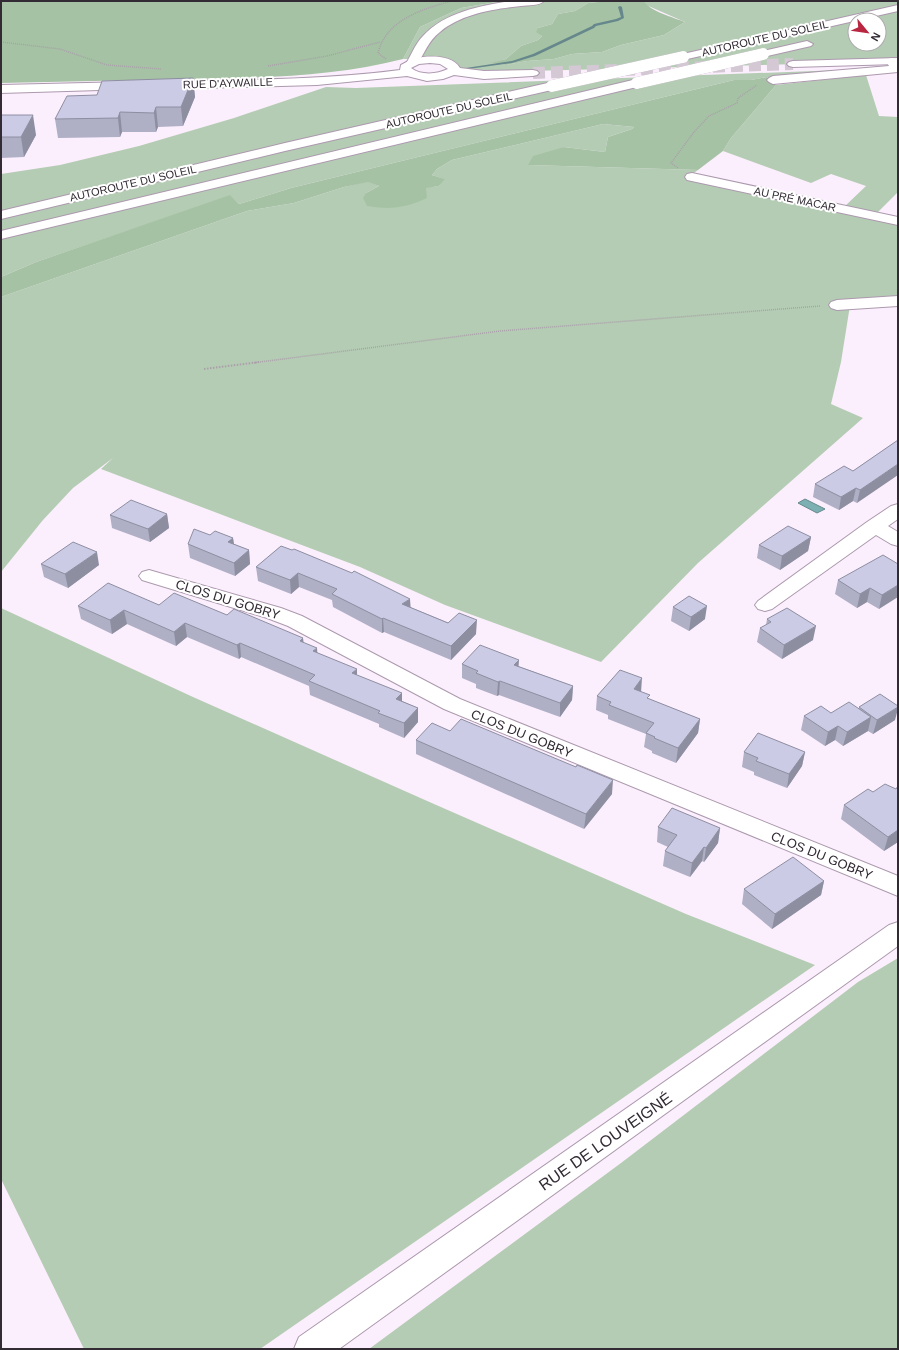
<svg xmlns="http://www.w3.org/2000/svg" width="899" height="1350" viewBox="0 0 899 1350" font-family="Arial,sans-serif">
	<rect width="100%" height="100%" fill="#fceffd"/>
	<path fill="#b5ccb4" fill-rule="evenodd" d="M 502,1 L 608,1 L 588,3 L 575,11 L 558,14 L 552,24 L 538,28 L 542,36 L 538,40 L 521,46 L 506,59 L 492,63 L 506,65 L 527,61 L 554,59 L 572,54 L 602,52 L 621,45 L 664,35 L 685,22 L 646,5 L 644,1 L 898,1 L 898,59 L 799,64 L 485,72 L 463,70 L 452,62 L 438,59 L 403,59 L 420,27 L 461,8 ZM 855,20 L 879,20 L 879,44 L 855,44 Z
		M 840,70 L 770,79 L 767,77 L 751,80 L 734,80 L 291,188 L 239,204 L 230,196 L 36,262 L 1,277 L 1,174 L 60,165 L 139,146 L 234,118 L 326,87 L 356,88 Z
		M 866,75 L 879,116 L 898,117 L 898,192 L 875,215 L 843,208 L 866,186 L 831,174 L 811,183 L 723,151 L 731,138 L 776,85 Z
		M 603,124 L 634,127 L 632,129 L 608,137 L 605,152 L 564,147 L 529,165 L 698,170 L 687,178 L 898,225 L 898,296 L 851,299 L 841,362 L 831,404 L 863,418 L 698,563 L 601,662 L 445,605 L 360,567 L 101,469 L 113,458 L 73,488 L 43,520 L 1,572 L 1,297 L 247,211 L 294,203 L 344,187 L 368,181 L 379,186 L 366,193 L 439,186 L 444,179 L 432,175 L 437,169 L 452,160 Z
		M 1,608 L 193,697 L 434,804 L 686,914 L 815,965 L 260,1349 L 84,1349 L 1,1179 Z
		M 898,958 L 898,1349 L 369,1349 L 621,1163 L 858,982 Z"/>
	<path fill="#a5c3a4" d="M 1,1 L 502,1 L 461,8 L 420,27 L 403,59 C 333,77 261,78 189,79 C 126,80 64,82 1,83 Z
		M 608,1 L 644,1 C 649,11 675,18 685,22 L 664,35 L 621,45 L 602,52 L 572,54 L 554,59 L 527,61 L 506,65 L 490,63 L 506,59 L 521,46 L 538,40 L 542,36 L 536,32 L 538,28 L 552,24 L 558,14 L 575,11 L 588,3 Z
		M 767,77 L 776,85 L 731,138 L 723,151 L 698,170 L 528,165 L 533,156 L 564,147 L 605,152 L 608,137 L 632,129 L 634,127 L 603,124 L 452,160 L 437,169 L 432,175 L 445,179 L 439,186 L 426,188 L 427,198 C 405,208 391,210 367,206 L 363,198 L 366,193 L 379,186 L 368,182 L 344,187 L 294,203 L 247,211 L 1,297 L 1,277 L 36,262 L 230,195 L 239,204 L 291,188 L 734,80 L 751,80 Z"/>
	<path fill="#7cb0b2" stroke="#66888c" d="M 805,499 L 825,509 L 817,513 L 798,503 Z"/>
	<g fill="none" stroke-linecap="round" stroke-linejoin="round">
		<path fill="#66888c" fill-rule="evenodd" d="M 620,6 L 622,7 L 624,18 L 618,21 L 596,26 L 594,28 L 535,56 L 512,63 L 468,69 L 466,68 L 512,61 L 533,54 L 592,26 L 594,24 L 616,19 L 621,17 L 618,7 Z"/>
		<path stroke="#d4c8d5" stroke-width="12" stroke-dasharray="12 6" stroke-linecap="butt" d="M 533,73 L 793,64"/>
		<defs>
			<path id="minor" d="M 892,58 L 896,59 L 898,62 L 898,72 L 773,84 L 769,82 L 767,80 L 769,78 L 773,76 L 889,66 L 886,61 L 888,59 Z
				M 692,173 L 898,217 L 898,225 L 687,180 L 685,177 L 687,174 Z
				M 898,296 L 898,306 L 837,310 L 831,308 L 829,305 L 831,302 L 837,300 Z
				M 898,504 L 898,519 L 888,526 L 898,532 L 898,546 L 891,544 L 876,535 L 772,609 L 765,611 L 758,609 L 755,605 L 758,601 L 867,522 L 891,506 Z
				M 149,570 L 281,608 L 302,616 L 460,699 L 898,876 L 898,896 L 444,709 L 288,626 L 267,618 L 142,580 L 139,576 L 142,572 Z"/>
			<path id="primary" d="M 423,57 C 435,56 453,56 460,68 L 484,71 L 533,70 L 537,71 L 539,73 L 537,75 L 533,76 L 484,79 L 454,75 L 443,79 L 427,81 L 407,76 L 317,85 L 165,89 L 161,88 L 159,85 L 161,82 L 165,81 C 243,80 322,80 400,70 L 401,65 L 412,59 ZM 430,63 L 440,64 L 448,69 C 437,74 422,76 411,68 L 419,64 Z
				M 898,58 L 898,64 L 793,67 L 789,66 L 787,64 L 789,62 L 793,61 Z
				M 129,82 L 133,83 L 135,86 L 133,89 L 1,93 L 1,85 Z
				M 898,922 L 898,946 L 339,1349 L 294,1349 L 299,1337 L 889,925 Z"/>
			<path id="motorway" d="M 510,1 L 544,1 C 540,6 528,5 521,6 C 494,9 461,14 440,32 C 428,41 425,53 417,64 L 409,64 L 407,62 C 412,53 416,43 423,36 C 445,12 480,6 510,1 Z
				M 898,5 L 898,11 L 683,60 L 679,59 L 677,57 L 679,55 L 683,54 Z
				M 807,41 L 813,44 L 811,46 L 763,57 L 759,56 L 757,54 L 759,52 Z
				M 637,79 L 641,80 L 643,83 L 641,86 L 1,239 L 1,231 Z
				M 552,82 L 556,83 L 558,86 L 556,89 L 285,151 L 1,219 L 1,211 L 285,143 Z"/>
		</defs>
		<use href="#minor" stroke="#ac99ae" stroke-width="2"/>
		<use href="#primary" stroke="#ac99ae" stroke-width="2"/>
		<use href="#motorway" stroke="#ac99ae" stroke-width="2"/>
		<path stroke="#aa9fab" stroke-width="1.5" stroke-dasharray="1 1" stroke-linecap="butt" d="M 1,42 L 60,49 L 107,65 L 161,69
			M 386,59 L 378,53 C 386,20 422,9 452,1
			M 268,66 L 327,56 L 380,42
			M 678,168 L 671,163 L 694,132 L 709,116 L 737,103 L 738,98 L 757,85
			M 252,363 L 500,331 L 820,306"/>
		<path stroke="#aa9fab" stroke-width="2" stroke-dasharray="1.5 1.5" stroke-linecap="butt" d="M 204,369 L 260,362"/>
		<use href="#minor" fill="#fff" fill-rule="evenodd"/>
		<use href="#primary" fill="#fff" fill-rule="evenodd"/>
		<use href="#motorway" fill="#fff" fill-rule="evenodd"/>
		<defs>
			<path id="motorway-bridge" d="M 637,83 L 763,54
				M 552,86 L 683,57"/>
		</defs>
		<use href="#motorway-bridge" stroke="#ac99ae" stroke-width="12" stroke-linecap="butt"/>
		<use href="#motorway-bridge" stroke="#fff" stroke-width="12"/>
	</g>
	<path fill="#afafc6" d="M 193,78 L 195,97 L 183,126 L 158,127 L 156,132 L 122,132 L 120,137 L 58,138 L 55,119 L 97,95 Z
		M 1,115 L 36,135 L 24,157 L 1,158 Z
		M 898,440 L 857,503 L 853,501 L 839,510 L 813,497 L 815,484 L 853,471 Z
		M 167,514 L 169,528 L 150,542 L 112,528 L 110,515 Z
		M 210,535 L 233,538 L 234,544 L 249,550 L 250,564 L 235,576 L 190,558 L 188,544 Z
		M 811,537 L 808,551 L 780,570 L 757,558 L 759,545 Z
		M 281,546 L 410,607 L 476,634 L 451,660 L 384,632 L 382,633 L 333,607 L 332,600 L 299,587 L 291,594 L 258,581 L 256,567 Z
		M 41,564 L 99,565 L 68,588 L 44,577 Z
		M 898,564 L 879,609 L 867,602 L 857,608 L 835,594 L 838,580 Z
		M 159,605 L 227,615 L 304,643 L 317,653 L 402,701 L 418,708 L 418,722 L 404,738 L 379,727 L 379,724 L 310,695 L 309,686 L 241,657 L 239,659 L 187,637 L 176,646 L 127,624 L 112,634 L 81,619 L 78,606 Z
		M 673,607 L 705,619 L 689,631 L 671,621 Z
		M 767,619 L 813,640 L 782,659 L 757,642 L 760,628 L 766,625 Z
		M 462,664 L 518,666 L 573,686 L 572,700 L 560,717 L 499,695 L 497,696 L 476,688 L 476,684 L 462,678 Z
		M 641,692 L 649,699 L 700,719 L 698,733 L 676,763 L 652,753 L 652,751 L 644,747 L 646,734 L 608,719 L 608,715 L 596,710 L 597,696 Z
		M 859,707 L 895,720 L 873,734 L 868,731 L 843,746 L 835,740 L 825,746 L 801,730 L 804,716 L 831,713 L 859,708 Z
		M 450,731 L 612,794 L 584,829 L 416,754 L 416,740 Z
		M 744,752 L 805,752 L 802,766 L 787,788 L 754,775 L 754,772 L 742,767 Z
		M 898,786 L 898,842 L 884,851 L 841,819 L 844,805 L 873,792 L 896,789 Z
		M 658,827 L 720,828 L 718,843 L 704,862 L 702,861 L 690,877 L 663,866 L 665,851 L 668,847 L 657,842 Z
		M 824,881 L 821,895 L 772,929 L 742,904 L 744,889 Z"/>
	<path fill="#8e8ea1" d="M 193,78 L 195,97 L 183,126 L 181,107 Z
		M 156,107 L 158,127 L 156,132 L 154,113 Z
		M 120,112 L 122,132 L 120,137 L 118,118 Z
		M 33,115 L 36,135 L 24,157 L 21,137 Z
		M 898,464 L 898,475 L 857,503 L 860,490 Z
		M 856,488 L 853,501 L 839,510 L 841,497 Z
		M 167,514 L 169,528 L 150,542 L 148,529 Z
		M 811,537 L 808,551 L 780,570 L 782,556 Z
		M 233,538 L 235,552 L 228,542 Z
		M 249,550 L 250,564 L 235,576 L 234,563 Z
		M 97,552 L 99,565 L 68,588 L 65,574 Z
		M 298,573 L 299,587 L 291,594 L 290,580 Z
		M 898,585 L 898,597 L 879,609 L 882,595 Z
		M 870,588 L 867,602 L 857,608 L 860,594 Z
		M 410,599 L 411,612 L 402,604 Z
		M 707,606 L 705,619 L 689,631 L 691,617 Z
		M 124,610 L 127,624 L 112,634 L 110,620 Z
		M 383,618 L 384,632 L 382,633 L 382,619 Z
		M 477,620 L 476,634 L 451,660 L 451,646 Z
		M 185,623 L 187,637 L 176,646 L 174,632 Z
		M 816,626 L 813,640 L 782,659 L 784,645 Z
		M 303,638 L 305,652 L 300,641 Z
		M 240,643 L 241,657 L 239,659 L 237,645 Z
		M 317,648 L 318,662 L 313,651 Z
		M 519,660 L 518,674 L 514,665 Z
		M 357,669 L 357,683 L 352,673 Z
		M 642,678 L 641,693 L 634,689 Z
		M 500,681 L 499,695 L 497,696 L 498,682 Z
		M 573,686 L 572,700 L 560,717 L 560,703 Z
		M 402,693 L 402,707 L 396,699 Z
		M 898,707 L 898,709 L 895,720 L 873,734 L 877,720 Z
		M 418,708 L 418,722 L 404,738 L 404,723 Z
		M 871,717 L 868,731 L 843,746 L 847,732 Z
		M 700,719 L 698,733 L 676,763 L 678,748 Z
		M 838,726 L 835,740 L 825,746 L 828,732 Z
		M 805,752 L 802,766 L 787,788 L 789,774 Z
		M 613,780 L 612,794 L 584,829 L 586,814 Z
		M 720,828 L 718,843 L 704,862 L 706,848 Z
		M 898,830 L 898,842 L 884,851 L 888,837 Z
		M 704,847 L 702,861 L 690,877 L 692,863 Z
		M 824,881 L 821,895 L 772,929 L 775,914 Z"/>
	<path fill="#cbcbe6" stroke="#8e8ea1" d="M 193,78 L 181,107 L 156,107 L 154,113 L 120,112 L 118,118 L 55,119 L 67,96 L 97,95 L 102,81 Z
		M 1,115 L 33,115 L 21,137 L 1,137 Z
		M 898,440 L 898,464 L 860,490 L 856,488 L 841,497 L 815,484 L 844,466 L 853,471 Z
		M 131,500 L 167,514 L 148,529 L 110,515 Z
		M 788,526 L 811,537 L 782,556 L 759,545 Z
		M 194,529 L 210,535 L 215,531 L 233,538 L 228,542 L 249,550 L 234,563 L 188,544 Z
		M 73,542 L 97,552 L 65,574 L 41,564 Z
		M 281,546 L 292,550 L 294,549 L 352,573 L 354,571 L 410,599 L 402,604 L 448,623 L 459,613 L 477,620 L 451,646 L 383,618 L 382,619 L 332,594 L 337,589 L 298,573 L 290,580 L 256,567 Z
		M 883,555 L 898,564 L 898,585 L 882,595 L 870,588 L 860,594 L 838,580 Z
		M 108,583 L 159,605 L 174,593 L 227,615 L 234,609 L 303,638 L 300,641 L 317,648 L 313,651 L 357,669 L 352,673 L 402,693 L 396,699 L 418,708 L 404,723 L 378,713 L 380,711 L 309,681 L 315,675 L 240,643 L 237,645 L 185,623 L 174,632 L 124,610 L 110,620 L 78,606 Z
		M 689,596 L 707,606 L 691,617 L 673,607 Z
		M 787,608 L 816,626 L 784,645 L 760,628 L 771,622 L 767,619 Z
		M 480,645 L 519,660 L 514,665 L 573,686 L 560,703 L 500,681 L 498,682 L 476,673 L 478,671 L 462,664 Z
		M 620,670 L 642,678 L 634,689 L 650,695 L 647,698 L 700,719 L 678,748 L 654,738 L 655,737 L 646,733 L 654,723 L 609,705 L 611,702 L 597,696 Z
		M 880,694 L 898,706 L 898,707 L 877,720 L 859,707 Z
		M 849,702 L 871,717 L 847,732 L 838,726 L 828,732 L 804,716 L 821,706 L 831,713 Z
		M 461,719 L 576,767 L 577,765 L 613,780 L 586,814 L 416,740 L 432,723 L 450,731 Z
		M 758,733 L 805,752 L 789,774 L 756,761 L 758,758 L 744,752 Z
		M 885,784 L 896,789 L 898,786 L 898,830 L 888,837 L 844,805 L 868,789 L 873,792 Z
		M 672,808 L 720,828 L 706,848 L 704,847 L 692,863 L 665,851 L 677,835 L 658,827 Z
		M 793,857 L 824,881 L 775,914 L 744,889 Z"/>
	<g text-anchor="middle" stroke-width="4" stroke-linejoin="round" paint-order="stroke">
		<g font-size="11" fill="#332b34" stroke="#fff">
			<text transform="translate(765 38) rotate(-13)" y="4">AUTOROUTE DU SOLEIL</text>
			<text transform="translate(228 83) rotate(-2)" y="4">RUE D'AYWAILLE</text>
			<text transform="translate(449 110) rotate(-13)" y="4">AUTOROUTE DU SOLEIL</text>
			<text transform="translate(133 183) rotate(-13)" y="4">AUTOROUTE DU SOLEIL</text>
			<text transform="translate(795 199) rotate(12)" y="4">AU PRÉ MACAR</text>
		</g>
		<g font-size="13" fill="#332b34" stroke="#fff">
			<text transform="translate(228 599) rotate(17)" y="5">CLOS DU GOBRY</text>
			<text transform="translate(522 733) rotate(22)" y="5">CLOS DU GOBRY</text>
			<text transform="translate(822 855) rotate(22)" y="5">CLOS DU GOBRY</text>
		</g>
		<g font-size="16" fill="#332b34" stroke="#fff">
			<text transform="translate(605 1141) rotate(-35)" y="6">RUE DE LOUVEIGNÉ</text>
		</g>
	</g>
	<rect width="899" height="1350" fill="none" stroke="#332b34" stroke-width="4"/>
	<g transform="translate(867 32) rotate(119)"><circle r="19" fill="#ffffff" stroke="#adaaae"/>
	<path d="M0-3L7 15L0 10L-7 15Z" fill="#b8263f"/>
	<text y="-6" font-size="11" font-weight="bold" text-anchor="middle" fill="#332b34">N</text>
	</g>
</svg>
